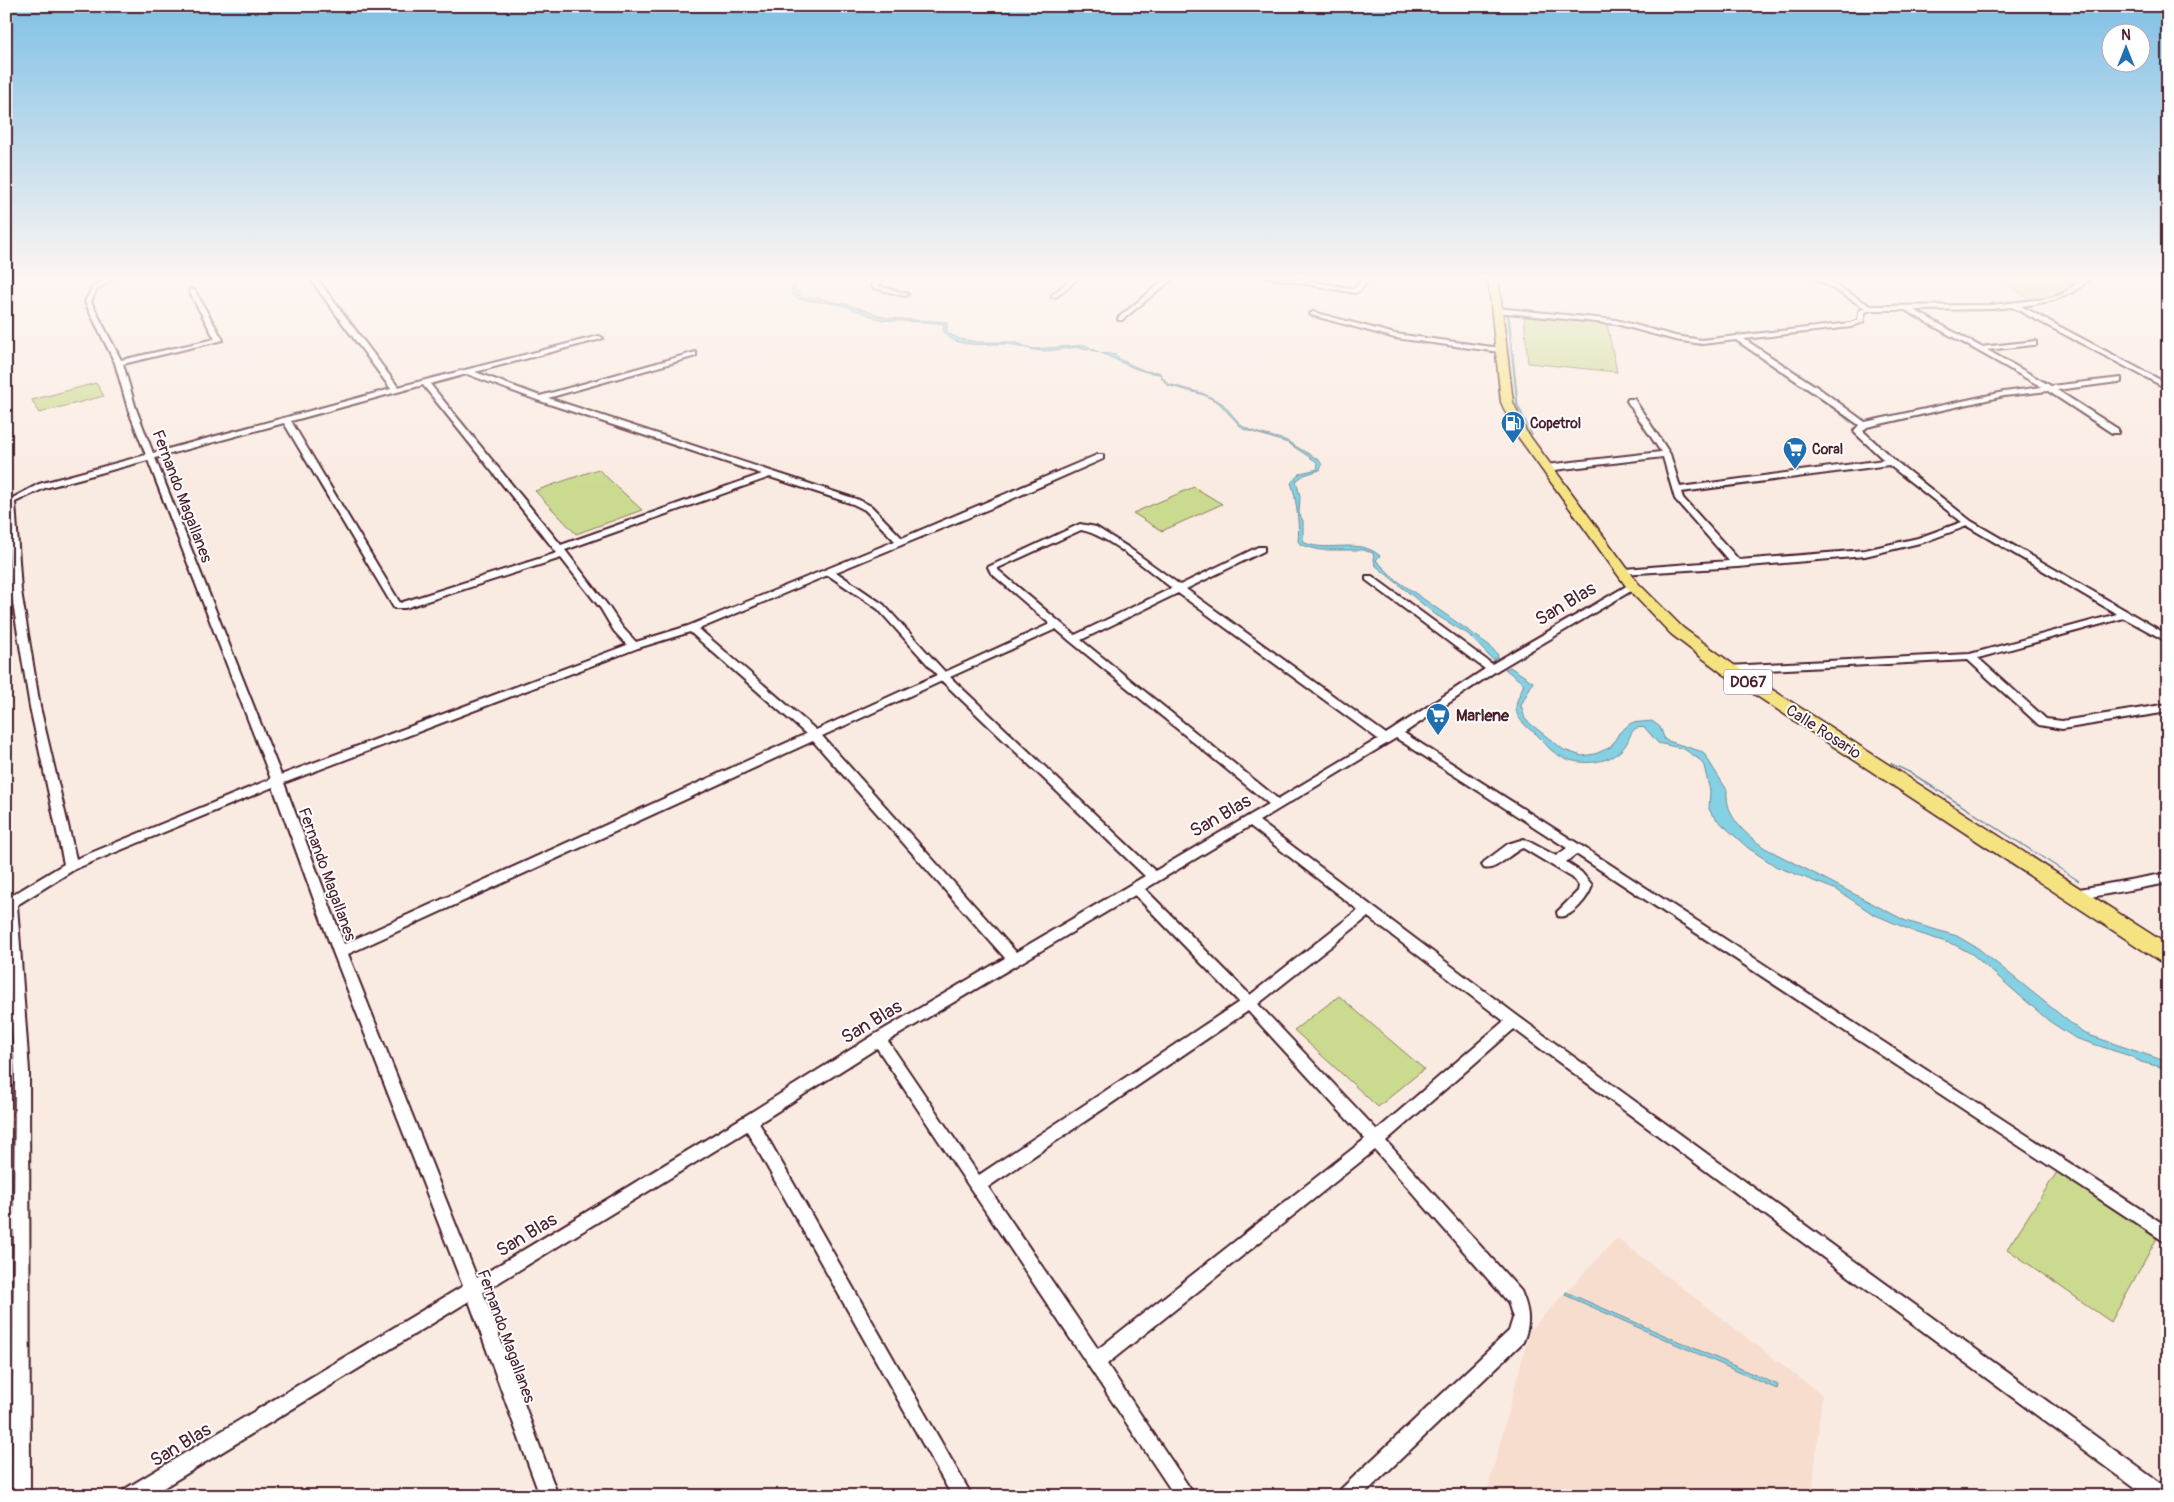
<svg xmlns="http://www.w3.org/2000/svg" width="2174" height="1502" viewBox="0 0 2174 1502" font-family="Pangolin,sans-serif">
	<rect width="100%" height="100%" fill="#faebe2"/>
	<filter id="ink" filterUnits="userSpaceOnUse"><feTurbulence type="fractalNoise" baseFrequency=".02" numOctaves="2"/><feDisplacementMap in="SourceGraphic" scale="10" xChannelSelector="R" yChannelSelector="G"/><feConvolveMatrix kernelMatrix="1 2 1 2 8 2 1 2 1" color-interpolation-filters="sRGB"/></filter>
	<g filter="url(#ink)">
		<path fill="#f7ddce" d="M 1617,1238 L 1822,1395 L 1812,1496 L 1486,1496 L 1530,1330 Z"/>
		<path fill="#cada8f" stroke="#8a7c5d" d="M 1996,276 L 2087,276 L 2053,297 L 2030,300 Z
			M 1524,317 L 1607,324 L 1617,372 L 1528,363 Z
			M 96,383 L 104,396 L 39,413 L 32,400 Z
			M 598,469 L 642,510 L 576,534 L 535,491 Z
			M 1194,487 L 1222,504 L 1162,531 L 1133,513 Z
			M 1339,996 L 1424,1069 L 1378,1107 L 1294,1030 Z
			M 2057,1172 L 2157,1238 L 2111,1322 L 2007,1249 Z"/>
		<path fill="#84d1e3" stroke="#6d8a99" d="M 795,287 L 802,298 L 821,298 L 828,301 L 847,304 L 887,318 L 947,322 L 947,333 L 960,339 L 977,342 L 1014,342 L 1033,349 L 1085,345 L 1098,352 L 1116,355 L 1121,360 L 1145,371 L 1159,372 L 1168,384 L 1202,393 L 1222,403 L 1242,426 L 1255,432 L 1285,440 L 1319,460 L 1322,465 L 1320,470 L 1304,475 L 1296,481 L 1300,496 L 1299,513 L 1303,521 L 1303,539 L 1305,543 C 1329,553 1359,537 1380,556 L 1376,560 L 1395,579 L 1489,645 L 1498,655 L 1497,659 L 1492,659 L 1468,634 L 1436,615 L 1375,565 L 1373,553 L 1363,550 L 1320,550 L 1301,545 L 1298,541 C 1300,529 1296,494 1291,483 L 1300,473 L 1318,469 L 1317,462 L 1288,443 L 1243,429 L 1219,403 L 1204,395 L 1167,385 L 1159,374 C 1132,372 1113,355 1088,349 C 1074,345 1056,351 1042,351 C 1030,350 1019,345 1008,344 C 988,343 955,350 943,331 L 944,325 L 940,323 L 882,320 L 843,305 L 798,299 L 792,294 L 792,288 Z
			M 1507,312 L 1614,323 L 1702,344 L 1736,341 L 1822,398 L 1851,423 L 1822,398 L 1736,341 L 1694,343 L 1614,323 L 1509,313 L 1518,405 L 1532,435 L 1517,405 Z
			M 1510,667 L 1533,682 L 1521,705 L 1525,719 L 1533,726 L 1564,750 L 1582,756 L 1595,754 L 1611,747 L 1619,733 L 1631,723 L 1652,721 L 1660,727 L 1665,740 L 1703,752 L 1727,790 C 1725,817 1744,833 1765,848 L 1906,921 L 1957,936 L 1979,949 L 2083,1033 L 2168,1062 L 2168,1069 L 2141,1062 L 2130,1056 L 2075,1038 L 2049,1021 L 1972,954 L 1955,945 L 1915,932 L 1873,914 L 1837,890 L 1777,867 L 1748,848 L 1713,816 L 1709,809 L 1710,791 L 1704,766 L 1700,760 L 1684,749 L 1658,743 L 1645,728 C 1630,725 1632,736 1625,746 C 1610,766 1574,767 1555,753 C 1548,749 1545,742 1539,737 C 1536,733 1531,731 1527,727 C 1510,711 1516,703 1524,684 L 1505,669 Z
			M 1890,763 L 1912,773 L 2079,881 L 1912,774 Z
			M 1566,1292 L 1778,1385 L 1777,1389 L 1565,1295 Z"/>
		<g fill="none" stroke-linecap="round" stroke-linejoin="round">
			<defs>
				<path id="street" d="M 109,276 L 117,276 L 96,290 L 91,302 L 121,360 L 215,339 L 189,291 L 192,289 L 195,291 L 223,340 L 123,364 L 136,409 L 153,453 L 391,389 L 308,276 L 315,276 L 398,387 L 599,336 L 603,338 L 601,339 L 475,372 L 540,396 L 696,352 L 696,356 L 548,398 L 859,500 L 871,506 L 902,538 L 1097,455 L 1103,455 L 1103,459 L 989,509 L 836,572 L 884,605 L 945,672 L 1050,624 L 991,573 L 988,567 L 1080,524 L 1096,527 L 1129,548 L 1180,585 L 1258,547 L 1264,547 L 1264,551 L 1186,589 L 1386,734 L 1485,669 L 1366,580 L 1366,576 L 1372,576 L 1492,664 L 1630,584 L 1636,584 L 1636,588 L 1496,671 L 1404,733 L 1580,845 L 2168,1227 L 2168,1244 L 1576,854 L 1566,862 L 1581,872 L 1592,885 C 1590,896 1571,920 1558,916 L 1557,912 L 1578,891 L 1579,886 L 1573,878 L 1523,848 C 1511,852 1496,872 1484,868 L 1482,865 L 1484,862 L 1508,844 L 1524,839 L 1556,856 L 1567,848 L 1396,738 L 1259,821 L 1519,1017 L 2168,1489 L 2168,1496 L 2146,1496 L 1514,1029 L 1386,1141 L 1521,1291 C 1529,1310 1531,1323 1523,1342 L 1362,1496 L 1339,1496 L 1341,1489 L 1509,1331 L 1513,1318 L 1508,1302 L 1375,1150 L 1107,1364 L 1195,1496 L 1175,1496 L 877,1048 L 759,1123 L 972,1496 L 952,1496 L 747,1131 L 483,1292 L 558,1496 L 540,1496 L 469,1301 L 150,1496 L 123,1496 L 125,1489 L 463,1286 L 333,952 L 273,787 L 75,869 L 17,905 L 29,1071 L 30,1496 L 12,1496 L 15,1071 L 6,943 L 6,899 L 64,864 L 30,707 L 11,591 L 7,501 L 39,484 L 146,455 L 128,409 L 115,363 L 85,302 L 92,288 ZM 467,374 L 537,400 L 762,474 L 561,545 L 430,384 ZM 423,385 L 557,553 L 400,603 L 291,421 ZM 284,423 L 394,608 L 405,608 L 561,558 L 601,609 L 614,631 L 627,645 L 281,775 L 155,458 ZM 148,460 L 271,779 L 76,859 L 40,707 L 21,591 L 15,502 L 45,488 ZM 770,477 L 853,504 L 865,510 L 895,541 L 688,626 L 636,642 L 622,627 L 608,606 L 565,550 ZM 1081,530 C 1107,534 1150,572 1172,588 L 1075,635 L 998,570 L 998,568 ZM 828,575 L 878,609 L 937,675 L 816,730 L 699,629 ZM 1178,593 L 1378,739 L 1278,799 L 1081,640 ZM 1056,629 L 1070,641 L 1269,804 L 1155,871 L 950,677 ZM 690,632 L 806,734 L 344,944 L 284,783 L 638,648 ZM 942,681 L 1145,876 L 1016,952 L 822,736 ZM 813,741 L 1005,958 L 874,1035 L 745,1116 L 477,1278 L 348,954 ZM 1250,826 L 1358,910 L 1250,995 L 1145,889 ZM 1135,895 L 1239,1002 L 979,1175 L 888,1041 ZM 1368,917 L 1504,1021 L 1377,1130 L 1258,1004 ZM 1248,1011 L 1365,1139 L 1098,1349 L 988,1187 Z
					M 879,276 L 886,276 L 878,286 L 908,294 L 905,296 L 874,288 L 871,285 Z
					M 1074,276 L 1081,276 L 1056,297 L 1052,297 L 1052,295 Z
					M 1169,276 L 1176,276 L 1122,320 L 1118,320 L 1118,318 Z
					M 1263,276 L 1280,276 L 1355,289 L 1364,276 L 1370,276 L 1360,291 L 1355,293 Z
					M 1471,276 L 1489,276 L 1496,279 L 1493,281 Z
					M 1812,276 L 1820,276 L 1871,306 L 1992,305 L 2045,299 L 2061,295 L 2086,276 L 2094,276 C 2069,298 2053,302 2021,306 L 2168,384 L 2168,389 L 2012,307 L 1992,309 L 1914,310 L 1981,347 L 2036,341 L 2036,345 L 2033,345 L 1987,350 L 2051,386 L 2121,378 L 2121,382 L 2118,382 L 2057,390 L 2118,429 L 2118,433 L 2112,433 L 2048,391 L 2004,396 L 1867,427 L 1863,431 L 1894,460 L 1971,521 L 2168,635 L 2168,642 L 2124,618 L 1978,658 L 2046,719 L 2062,721 L 2168,704 L 2168,712 L 2062,729 L 2039,725 L 1968,660 L 1728,672 L 1723,669 L 1728,666 L 1970,654 L 2117,614 L 1967,526 L 1924,542 L 1865,556 L 1737,567 L 1621,574 L 1621,570 L 1624,569 L 1729,561 L 1675,499 L 1663,457 L 1546,471 L 1542,468 L 1546,465 L 1661,452 L 1627,401 L 1628,399 L 1634,399 L 1670,454 L 1680,487 L 1884,460 L 1855,433 L 1854,431 L 1859,425 L 1814,393 L 1736,340 L 1702,344 L 1675,340 L 1616,324 L 1496,312 L 1493,310 L 1496,308 L 1616,320 L 1675,336 L 1702,340 L 1850,323 L 1858,320 L 1859,311 L 1865,308 ZM 1871,310 L 1905,310 L 2042,387 L 2004,392 L 1865,422 L 1820,389 L 1744,339 L 1851,327 L 1863,322 L 1865,312 ZM 1889,465 L 1962,522 L 1918,538 L 1865,550 L 1739,560 L 1683,498 L 1681,492 Z
					M 1313,312 L 1395,334 L 1500,348 L 1504,350 L 1500,352 L 1395,338 L 1311,315 L 1310,314 Z
					M 2168,873 L 2168,883 L 2074,900 L 2070,898 L 2068,895 L 2070,892 L 2074,890 Z"/>
				<path id="primary" d="M 1488,276 L 1498,276 L 1513,402 L 1526,431 L 1638,583 L 1683,628 L 1734,665 L 2168,945 L 2168,964 L 2161,962 L 1722,673 L 1671,634 L 1628,589 L 1514,431 L 1501,402 Z"/>
			</defs>
			<use href="#street" stroke="#4a1f2b" stroke-width="4"/>
			<use href="#primary" stroke="#4a1f2b" stroke-width="3"/>
			<use href="#street" fill="#fff" fill-rule="evenodd"/>
			<use href="#primary" fill="#f5e382" fill-rule="evenodd"/>
		</g>
	</g>
	<linearGradient id="sky" x2="0" y2="1"><stop stop-color="#80c0e6"/><stop offset="0.57" stop-color="#fdf6f2"/><stop offset="1" stop-color="#fdf6f2" stop-opacity="0"/></linearGradient>
	<rect width="2174" height="487" fill="url(#sky)"/>
	<defs>
		<symbol id="fuel-pin" viewBox="-11 -11 22 30"><path d="M0 17L-7.5 6A9.5 9.5 0 1 1 7.5 6Z" fill="#1f6fb2" stroke="#fff"/><path d="M-5.5-6h7V0h2V4h1.3V-2.5L3-4.5l.8-.8L6-3V5H2.5V1h-1V6h-7ZM-4.2-4.7v3.2H.2V-4.7Z" fill="#fff"/></symbol>
		<symbol id="supermarket-pin" viewBox="-11 -11 22 30"><path d="M0 17L-7.5 6A9.5 9.5 0 1 1 7.5 6Z" fill="#1f6fb2" stroke="#fff"/><path d="M-6-5.5h2.5l.6 2H6L4.5 2H-2.5L-4.4-4H-6ZM-1.5 3.2a1.3 1.3 0 1 0 .1 0ZM3 3.2a1.3 1.3 0 1 0 .1 0Z" fill="#fff"/></symbol>
	</defs>
	<g fill-rule="evenodd">
		<use href="#fuel-pin" x="1499" y="409" width="28" height="38"/>
		<use href="#supermarket-pin" x="1781" y="435" width="28" height="38"/>
		<use href="#supermarket-pin" x="1424" y="701" width="28" height="38"/>
	</g>
	<g text-anchor="middle" stroke-width="4" stroke-linejoin="round" paint-order="stroke">
		<g font-size="14" font-weight="bold" fill="#4a1f2b" stroke="#fff" text-anchor="start">
			<text x="1530" y="428">Copetrol</text>
			<text x="1812" y="454">Coral</text>
		</g>
		<rect fill="#fff" stroke="#80626b" stroke-width="1" x="1724" y="669.5" width="48" height="25" rx="4"/>
		<g font-size="15" font-weight="bold" fill="#4a1f2b">
			<text x="1748" y="687">D067</text>
		</g>
		<g font-size="16" fill="#4a1f2b" stroke="#fff">
			<text transform="translate(183 496) rotate(69)" y="6">Fernando Magallanes</text>
			<text transform="translate(1824 731) rotate(33)" y="6">Calle Rosario</text>
			<text transform="translate(328 874) rotate(70)" y="6">Fernando Magallanes</text>
			<text transform="translate(507 1336) rotate(70)" y="6">Fernando Magallanes</text>
		</g>
		<g font-size="16" font-weight="bold" fill="#4a1f2b" stroke="#fff" text-anchor="start">
			<text x="1456" y="721">Marlene</text>
		</g>
		<g font-size="19" fill="#4a1f2b" stroke="#fff">
			<text transform="translate(1565 603) rotate(-31)" y="7">San Blas</text>
			<text transform="translate(1220 815) rotate(-30)" y="7">San Blas</text>
			<text transform="translate(871 1021) rotate(-31)" y="7">San Blas</text>
			<text transform="translate(526 1234) rotate(-31)" y="7">San Blas</text>
			<text transform="translate(180 1444) rotate(-31)" y="7">San Blas</text>
		</g>
	</g>
	<rect width="2174" height="1502" fill="none" stroke="#fff" stroke-width="25"/>
	<rect x="12" y="12" width="2149" height="1477" fill="none" stroke="#4a1f2b" stroke-width="2" filter="url(#ink)"/>
	<g transform="translate(2126 48)"><circle r="24" fill="#ffffff" stroke="#b7a5aa"/>
	<path d="M0-4L9 19L0 12L-9 19Z" fill="#1f6fb2"/>
	<text y="-8" font-size="14" font-weight="bold" text-anchor="middle" fill="#4a1f2b">N</text>
	</g>
</svg>
